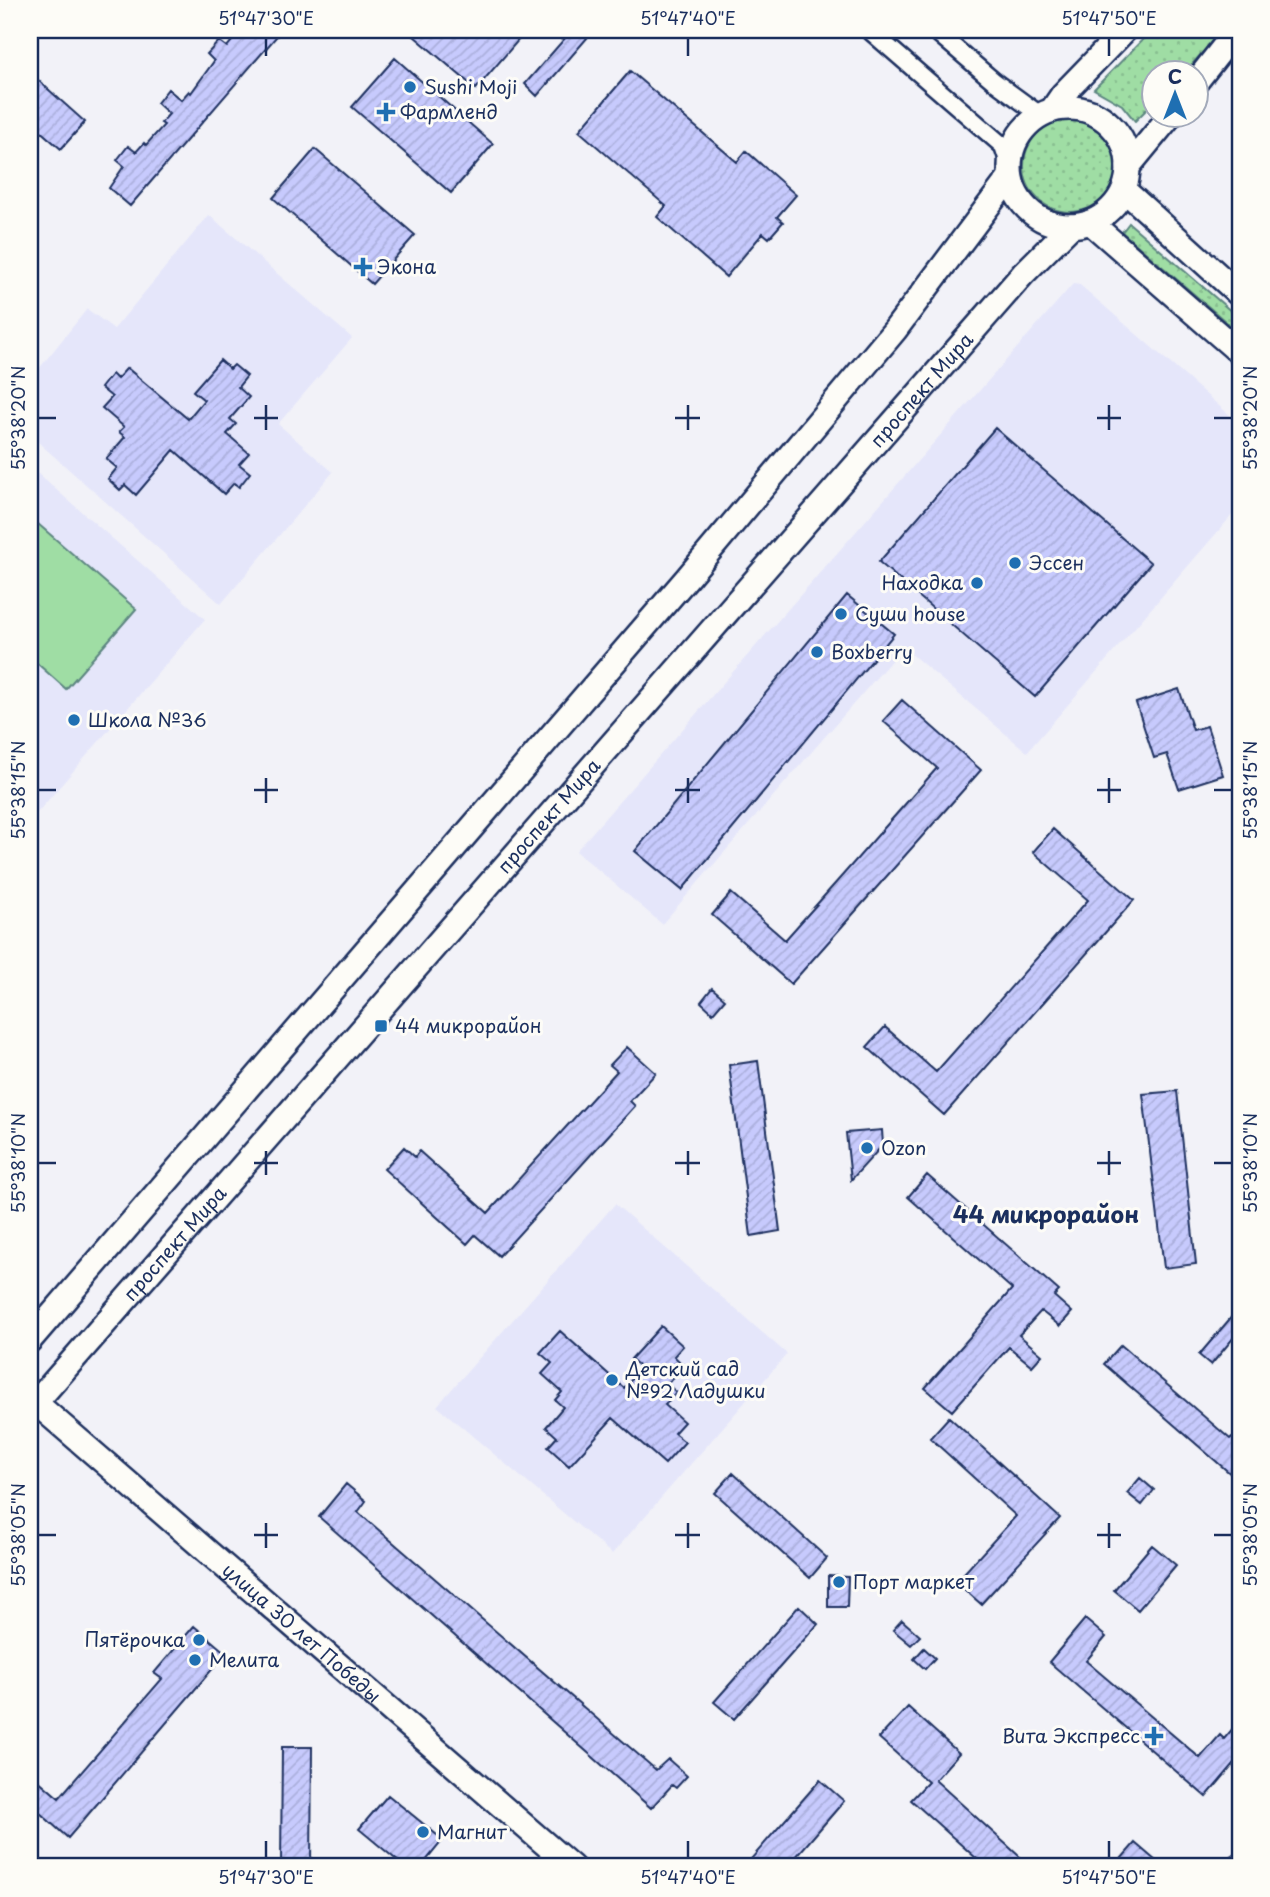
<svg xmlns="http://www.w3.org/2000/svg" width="1270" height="1897" viewBox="0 0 1270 1897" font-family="'Playpen Sans',sans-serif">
	<defs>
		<pattern id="grass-dots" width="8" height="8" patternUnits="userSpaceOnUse" patternTransform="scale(1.75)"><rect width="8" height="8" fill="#9fdda4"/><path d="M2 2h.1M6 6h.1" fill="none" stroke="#88be90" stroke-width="1.8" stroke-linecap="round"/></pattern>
		<pattern id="building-hatch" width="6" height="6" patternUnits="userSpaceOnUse" patternTransform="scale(1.75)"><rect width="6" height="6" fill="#c7cafd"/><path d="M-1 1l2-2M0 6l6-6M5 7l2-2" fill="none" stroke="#aaaedb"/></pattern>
	</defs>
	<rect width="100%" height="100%" fill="#f2f2f8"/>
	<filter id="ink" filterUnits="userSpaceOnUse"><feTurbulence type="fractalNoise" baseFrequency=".0143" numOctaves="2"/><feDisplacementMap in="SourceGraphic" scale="14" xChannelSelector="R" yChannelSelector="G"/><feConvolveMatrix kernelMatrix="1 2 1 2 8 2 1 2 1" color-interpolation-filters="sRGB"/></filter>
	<g filter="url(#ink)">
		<path fill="#e5e6fa" d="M 209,215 L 352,338 L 278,424 L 333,472 L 221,604 L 30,435 L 30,380 L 87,309 L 114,329 Z
			M 1073,284 L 1080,285 L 1240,424 L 1240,506 L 1027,752 L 903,647 L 662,924 L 576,851 Z
			M 30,467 L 205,619 L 30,821 Z
			M 615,1204 L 787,1354 L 612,1554 L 437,1406 Z"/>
		<path fill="url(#grass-dots)" stroke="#5d8681" stroke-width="2" d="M 1152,30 L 1223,30 L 1184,73 L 1154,74 L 1154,102 L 1135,121 L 1122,105 L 1094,89 Z
			M1024 166a46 46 0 1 1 92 0a46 46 0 1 1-92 0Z
			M 1129,223 L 1240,319 L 1240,334 L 1122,232 Z"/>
		<path fill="#9fdda4" stroke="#5d8681" stroke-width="2" d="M 30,517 L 136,609 L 66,689 L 30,657 Z"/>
		<path fill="url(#building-hatch)" stroke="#1b2f5e" stroke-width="2" d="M 241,30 L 282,30 L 130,206 L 109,188 L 124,166 L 117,160 L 128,146 L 136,152 L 144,143 L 146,145 L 164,125 L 161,123 L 169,114 L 157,103 L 168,89 L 181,100 L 189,91 L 191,93 L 214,61 L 207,54 L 219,41 L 227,47 Z
			M 407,30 L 527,30 L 476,89 Z
			M 572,30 L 594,30 L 537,96 L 525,84 Z
			M 395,58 L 493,144 L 451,193 L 352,107 Z
			M 630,71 L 737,162 L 746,151 L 796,195 L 777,217 L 783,222 L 769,238 L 763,233 L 726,277 L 657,217 L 666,206 L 579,131 Z
			M 30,73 L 85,122 L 61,149 L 30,122 Z
			M 315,149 L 415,235 L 372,284 L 273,198 Z
			M 220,360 L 230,369 L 234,365 L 247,376 L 238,387 L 249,397 L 230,419 L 236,424 L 227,434 L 249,453 L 239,464 L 250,473 L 239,487 L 234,483 L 224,494 L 174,450 L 136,495 L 125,485 L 120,490 L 108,479 L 117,468 L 106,459 L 125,437 L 119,432 L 124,427 L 102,408 L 112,397 L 101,388 L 112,374 L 117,379 L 127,368 L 188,419 L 204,400 L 193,391 Z
			M 995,428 L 1151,563 L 1035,697 L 879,562 Z
			M 847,595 L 894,634 L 682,890 L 635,851 Z
			M 1179,689 L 1193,730 L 1207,726 L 1223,775 L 1179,789 L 1167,754 L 1154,758 L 1136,703 Z
			M 902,700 L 981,770 L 791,984 L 712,915 L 731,893 L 785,940 L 841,877 L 937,768 L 883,721 Z
			M 1053,829 L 1134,900 L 944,1115 L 867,1047 L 885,1027 L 936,1072 L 1088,900 L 1033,852 Z
			M 712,988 L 725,999 L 713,1013 L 701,1002 Z
			M 627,1047 L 656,1073 L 630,1101 L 635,1106 L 499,1256 L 475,1235 L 467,1244 L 384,1169 L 404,1147 L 415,1157 L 419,1151 L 488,1213 L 617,1071 L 610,1065 Z
			M 758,1061 L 780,1231 L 751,1236 L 729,1065 Z
			M 1177,1091 L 1196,1264 L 1164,1268 L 1143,1094 Z
			M 882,1130 L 883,1145 L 851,1180 L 846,1133 Z
			M 927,1175 L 1059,1291 L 1054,1296 L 1072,1312 L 1060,1326 L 1041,1311 L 1019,1335 L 1042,1355 L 1032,1366 L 1009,1347 L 952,1411 L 925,1388 L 1012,1289 L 908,1197 Z
			M 1240,1307 L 1240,1330 L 1211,1365 L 1199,1355 Z
			M 661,1326 L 683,1346 L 674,1356 L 684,1366 L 667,1384 L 676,1392 L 665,1405 L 684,1422 L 674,1433 L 685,1442 L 665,1464 L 613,1418 L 569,1466 L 548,1447 L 557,1437 L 546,1427 L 563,1407 L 555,1400 L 562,1392 L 542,1374 L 552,1363 L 540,1353 L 560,1331 L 624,1388 L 642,1368 L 631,1359 Z
			M 1121,1345 L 1230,1439 L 1232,1437 L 1240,1444 L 1240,1482 L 1104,1364 Z
			M 949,1417 L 1060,1518 L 981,1604 L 956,1582 L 1016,1516 L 930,1438 Z
			M 733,1473 L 827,1558 L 810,1578 L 715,1493 Z
			M 1140,1478 L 1154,1490 L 1142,1505 L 1127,1493 Z
			M 346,1484 L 366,1501 L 358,1512 L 656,1770 L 668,1759 L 687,1776 L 676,1788 L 672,1785 L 651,1808 L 319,1517 Z
			M 1152,1545 L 1176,1565 L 1138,1610 L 1114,1590 Z
			M 828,1576 L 848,1577 L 847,1607 L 828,1607 Z
			M 799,1606 L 818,1624 L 734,1719 L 714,1702 Z
			M 1085,1619 L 1106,1637 L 1086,1661 L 1200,1758 L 1220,1735 L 1224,1739 L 1240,1720 L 1240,1757 L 1206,1797 L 1049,1662 Z
			M 902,1620 L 920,1636 L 911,1645 L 893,1630 Z
			M 194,1626 L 226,1653 L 68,1838 L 30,1804 L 30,1773 L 59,1798 L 162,1679 L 154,1673 Z
			M 924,1648 L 935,1658 L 925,1669 L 914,1659 Z
			M 908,1707 L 959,1753 L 935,1780 L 1031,1867 L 986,1867 L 911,1800 L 928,1782 L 879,1738 Z
			M 282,1747 L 312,1747 L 311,1867 L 281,1867 Z
			M 820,1780 L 844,1801 L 795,1858 L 805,1867 L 761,1867 L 751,1859 Z
			M 388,1795 L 443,1840 L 421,1867 L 405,1867 L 359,1829 Z
			M 1135,1843 L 1163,1867 L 1114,1867 Z"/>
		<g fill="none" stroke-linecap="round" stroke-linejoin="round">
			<defs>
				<path id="street" d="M 869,30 L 1003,146 L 1009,164
					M 934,30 L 995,82 L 1040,115"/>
				<g id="secondary">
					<path d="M 1196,82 L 1237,30"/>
					<circle cx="1069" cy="167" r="59"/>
					<path d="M 1052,110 L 1063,94 L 1125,30"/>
					<path d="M 1128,167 L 1170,116"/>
					<path d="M 1124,190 L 1240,295"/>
					<path d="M 1090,222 L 1240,353"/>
					<path d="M 30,1340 L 687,578 L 895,330 L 1010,177"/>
					<path id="s1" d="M 30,1398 L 572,1867"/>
					<path id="s2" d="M 30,1409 L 1023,274 L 1071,226"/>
					<path d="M 1239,1867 L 1240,1865"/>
				</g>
			</defs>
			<use href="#street" stroke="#1b2f5e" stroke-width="21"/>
			<use href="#secondary" stroke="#1b2f5e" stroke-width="28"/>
			<use href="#street" stroke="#fdfcf7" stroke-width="16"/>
			<use href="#secondary" stroke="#fdfcf7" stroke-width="23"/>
		</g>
	</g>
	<path fill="none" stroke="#1b2f5e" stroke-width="2.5" d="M 266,38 L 266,56M 688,38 L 688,56M 1109,38 L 1109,56M 266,405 L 266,430M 688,405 L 688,430M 1109,405 L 1109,430M 38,418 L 56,418M 254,418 L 278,418M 675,418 L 700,418M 1097,418 L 1121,418M 1214,418 L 1232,418M 266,778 L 266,803M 688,778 L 688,803M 1109,778 L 1109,803M 38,790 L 56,790M 254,790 L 278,790M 675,790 L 700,790M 1097,790 L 1121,790M 1214,790 L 1232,790M 266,1151 L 266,1175M 688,1151 L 688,1175M 1109,1151 L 1109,1175M 38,1163 L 56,1163M 254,1163 L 278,1163M 675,1163 L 700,1163M 1097,1163 L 1121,1163M 1214,1163 L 1232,1163M 266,1523 L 266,1548M 688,1523 L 688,1548M 1109,1523 L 1109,1548M 38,1535 L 56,1535M 254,1535 L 278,1535M 675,1535 L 700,1535M 1097,1535 L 1121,1535M 1214,1535 L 1232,1535M 266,1841 L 266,1858M 688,1841 L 688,1858M 1109,1841 L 1109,1858"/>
	<g fill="#1f6fb2" stroke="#fdfcf7" stroke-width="2.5">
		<circle cx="410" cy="87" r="7"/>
		<path d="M382.5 101.5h7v7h7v7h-7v7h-7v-7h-7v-7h7z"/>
		<path d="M359.5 256.5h7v7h7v7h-7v7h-7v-7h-7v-7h7z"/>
		<circle cx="1015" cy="563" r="7"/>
		<circle cx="977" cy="583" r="7"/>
		<circle cx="841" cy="614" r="7"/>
		<circle cx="817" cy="652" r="7"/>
		<circle cx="74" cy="720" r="7"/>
		<rect x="374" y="1019" width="14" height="14" rx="3.5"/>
		<circle cx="867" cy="1148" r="7"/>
		<circle cx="612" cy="1380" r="7"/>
		<circle cx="839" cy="1582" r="7"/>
		<circle cx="199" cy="1640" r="7"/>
		<circle cx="195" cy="1660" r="7"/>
		<path d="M1150.5 1725.5h7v7h7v7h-7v7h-7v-7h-7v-7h7z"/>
		<circle cx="423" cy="1832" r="7"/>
	</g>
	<g text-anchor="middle" stroke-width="6" stroke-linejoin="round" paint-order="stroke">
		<g font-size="19" fill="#1b2f5e" stroke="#fdfcf7" text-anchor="start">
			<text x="424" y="94">Sushi Moji</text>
			<text x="400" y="119">Фармленд</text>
			<text x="377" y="274">Экона</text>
			<text x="1029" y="570">Эссен</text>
			<text x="963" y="590" text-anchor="end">Находка</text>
			<text x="855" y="621">Суши house</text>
			<text x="831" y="659">Boxberry</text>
			<text x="88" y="727">Школа №36</text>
			<text x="395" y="1033">44 микрорайон</text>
			<text x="881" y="1155">Ozon</text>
			<text x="626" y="1376">Детский сад<tspan x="626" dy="22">№92 Ладушки</tspan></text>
			<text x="853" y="1589">Порт маркет</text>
			<text x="185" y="1647" text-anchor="end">Пятёрочка</text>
			<text x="209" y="1667">Мелита</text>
			<text x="1140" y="1743" text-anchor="end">Вита Экспресс</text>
			<text x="437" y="1839">Магнит</text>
		</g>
		<g font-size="19" fill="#1b2f5e" stroke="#fdfcf7">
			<text dy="7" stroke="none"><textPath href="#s2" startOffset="1354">проспект Мира</textPath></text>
			<text dy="7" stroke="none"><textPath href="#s2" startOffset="788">проспект Мира</textPath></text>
			<text dy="7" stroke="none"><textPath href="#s2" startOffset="220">проспект Мира</textPath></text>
			<text dy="7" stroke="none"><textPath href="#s1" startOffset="359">улица 30 лет Победы</textPath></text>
		</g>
		<g font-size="23" font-weight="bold" fill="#1b2f5e" stroke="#fdfcf7">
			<text x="1046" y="1223">44 микрорайон</text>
		</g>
	</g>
	<rect width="1270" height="1897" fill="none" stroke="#fdfcf7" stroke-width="77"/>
	<g transform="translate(1175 94)"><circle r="33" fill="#fdfcf7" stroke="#a3aaba" stroke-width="2"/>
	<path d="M0-5L12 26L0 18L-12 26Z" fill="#1f6fb2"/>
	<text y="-10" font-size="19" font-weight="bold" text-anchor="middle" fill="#1b2f5e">С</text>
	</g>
	<rect x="38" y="38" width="1194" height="1820" fill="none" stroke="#1b2f5e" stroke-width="2.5"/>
	<g font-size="18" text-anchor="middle" fill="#1b2f5e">
		<text x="266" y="25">51°47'30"E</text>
		<text x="688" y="25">51°47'40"E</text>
		<text x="1109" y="25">51°47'50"E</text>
		<text transform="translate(19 418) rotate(-90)" y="6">55°38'20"N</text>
		<text transform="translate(1251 418) rotate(-90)" y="6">55°38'20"N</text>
		<text transform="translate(19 790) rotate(-90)" y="6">55°38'15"N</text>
		<text transform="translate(1251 790) rotate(-90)" y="6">55°38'15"N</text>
		<text transform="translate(19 1163) rotate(-90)" y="6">55°38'10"N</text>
		<text transform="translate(1251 1163) rotate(-90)" y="6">55°38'10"N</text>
		<text transform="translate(19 1535) rotate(-90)" y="6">55°38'05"N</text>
		<text transform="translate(1251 1535) rotate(-90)" y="6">55°38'05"N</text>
		<text x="266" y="1884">51°47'30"E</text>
		<text x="688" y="1884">51°47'40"E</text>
		<text x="1109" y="1884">51°47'50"E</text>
	</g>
</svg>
